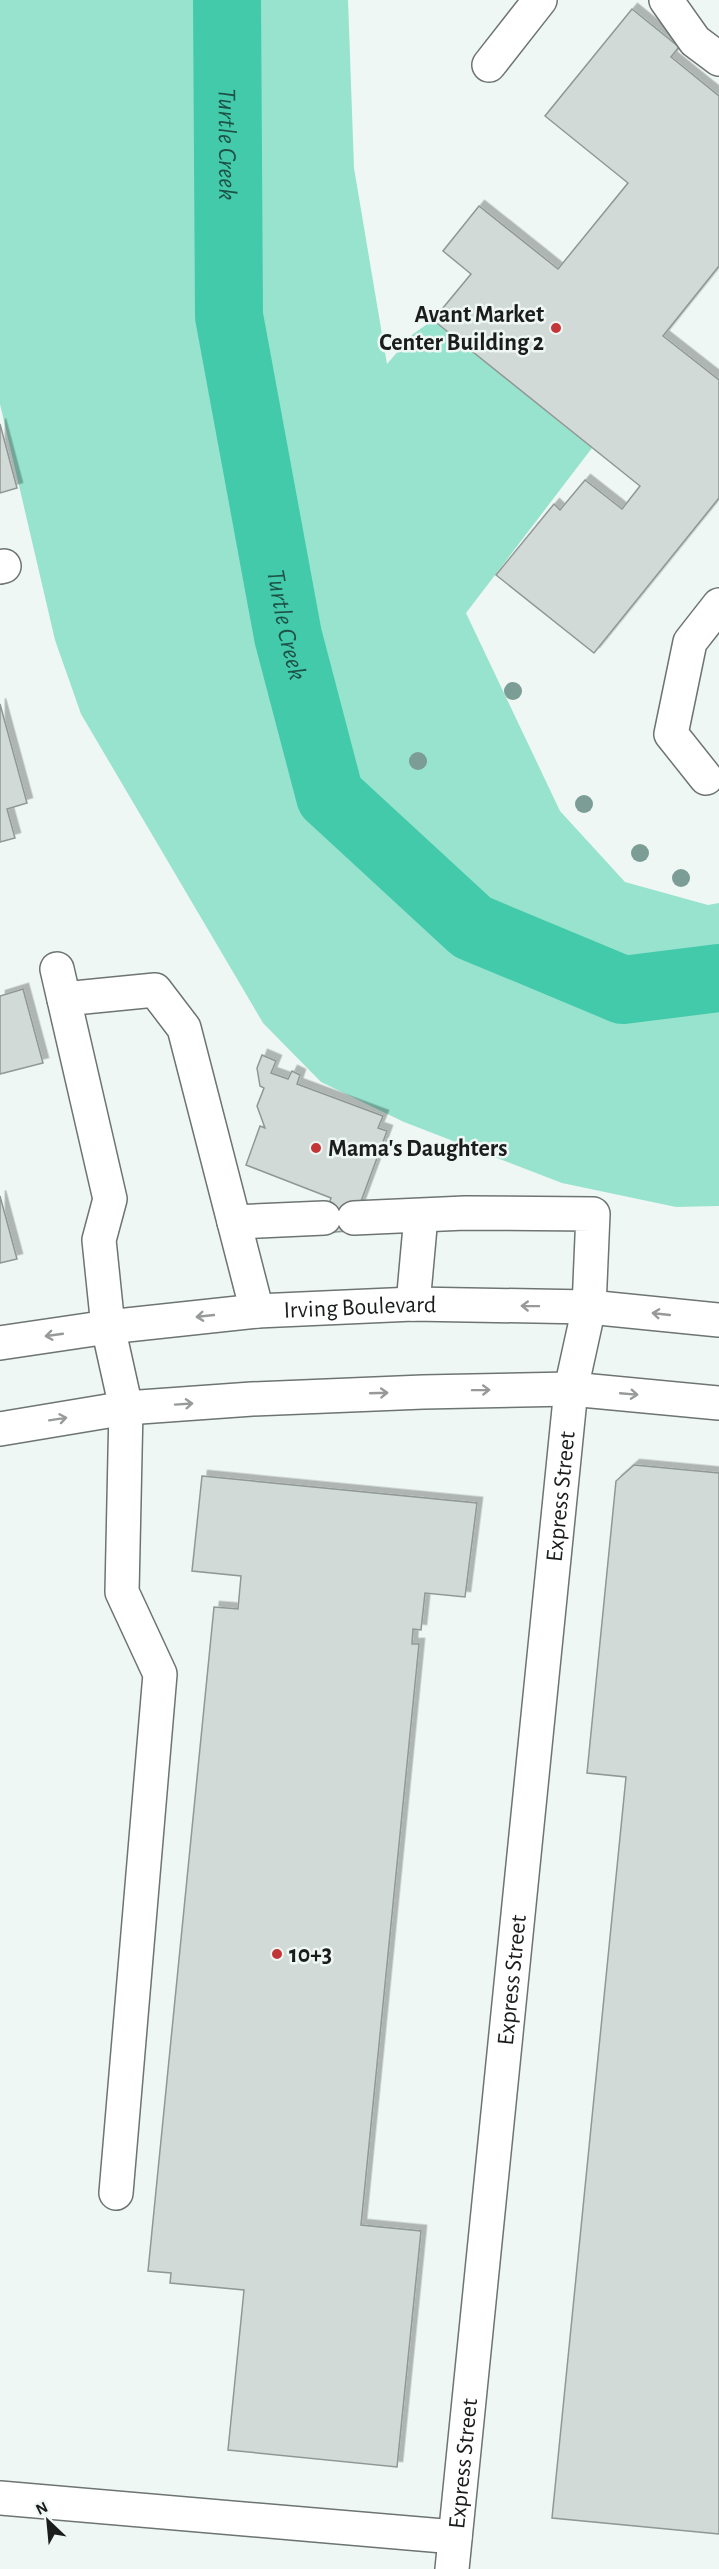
<svg xmlns="http://www.w3.org/2000/svg" width="719" height="2569" viewBox="0 0 719 2569" font-family="'Alegreya Sans',sans-serif">
	<defs>
		<filter id="shadow"><feDropShadow dx="5.5" dy="-5.5" stdDeviation="0" flood-color="#0004"/></filter>
	</defs>
	<rect width="100%" height="100%" fill="#eff7f4"/>
	<path fill="#98e3ce" d="M 0,0 L 348,0 L 354,168 L 387,364 L 413,334 L 433,320 L 592,448 L 466,613 L 560,811 L 625,882 L 708,905 L 719,903 L 719,1206 L 676,1207 L 562,1183 L 404,1122 L 321,1082 L 263,1023 L 81,714 L 55,640 L 0,404 Z"/>
	<g fill="none" stroke-linecap="round" stroke-linejoin="round">
		<path stroke="#43caab" stroke-width="68" id="s1" d="M 227,0 L 229,316 L 288,636 L 330,796 L 472,927 L 623,990 L 719,978"/>
	</g>
	<path fill="#d1dad7" stroke="#909896" stroke-width="1.5" filter="url(#shadow)" d="M 632,9 L 679,47 L 671,57 L 719,96 L 719,266 L 663,336 L 719,380 L 719,498 L 594,653 L 496,575 L 554,504 L 560,510 L 585,480 L 622,509 L 640,486 L 433,320 L 471,274 L 443,251 L 479,206 L 558,269 L 628,183 L 545,116 Z
		M 0,424 L 17,488 L 0,493 Z
		M 0,704 L 27,803 L 7,809 L 15,838 L 0,842 Z
		M 23,989 L 43,1063 L 0,1074 L 0,996 Z
		M 262,1055 L 276,1061 L 271,1073 L 288,1079 L 292,1071 L 300,1075 L 297,1084 L 383,1116 L 378,1128 L 387,1131 L 350,1231 L 319,1233 L 331,1198 L 246,1165 L 260,1126 L 265,1128 L 257,1106 L 264,1088 L 260,1086 L 257,1068 Z
		M 0,1196 L 17,1259 L 0,1263 Z
		M 634,1465 L 719,1473 L 719,2534 L 552,2518 L 626,1777 L 587,1773 L 616,1481 Z
		M 202,1476 L 477,1503 L 465,1597 L 425,1593 L 421,1630 L 413,1629 L 412,1644 L 419,1644 L 361,2225 L 421,2231 L 397,2467 L 228,2450 L 244,2290 L 170,2283 L 171,2273 L 148,2271 L 214,1607 L 238,1609 L 241,1576 L 192,1571 Z"/>
	<g fill="none" stroke-linecap="round" stroke-linejoin="round">
		<defs>
			<g id="minor">
				<path d="M 666,0 L 695,41 L 719,59"/>
				<path d="M 489,65 L 540,0"/>
				<path d="M 0,567 L 4,566"/>
				<path d="M 706,778 L 671,734 L 690,642 L 719,605"/>
				<path d="M 57,969 L 110,1199 L 99,1240 L 108,1327"/>
				<path d="M 64,999 L 155,990 L 184,1028 L 257,1311"/>
				<path d="M 354,1218 L 465,1213 L 593,1214 L 589,1307"/>
				<path d="M 234,1222 L 324,1218"/>
				<path d="M 413,1304 L 421,1216"/>
				<path d="M 116,2193 L 160,1674 L 122,1592 L 126,1408"/>
				<path d="M 0,2498 L 455,2537"/>
				<path id="s2" d="M 452,2569 L 571,1389"/>
			</g>
			<g id="major">
				<path d="M 108,1327 L 126,1408"/>
				<path id="s3" d="M 0,1343 L 108,1327 L 257,1311 L 413,1304 L 589,1307 L 719,1320"/>
				<path d="M 571,1389 L 589,1307"/>
				<path d="M 0,1429 L 126,1408 L 252,1399 L 423,1392 L 571,1389 L 719,1403"/>
			</g>
		</defs>
		<use href="#minor" stroke="#6d7472" stroke-width="36"/>
		<use href="#major" stroke="#6d7472" stroke-width="36"/>
		<use href="#minor" stroke="#fff" stroke-width="33"/>
		<use href="#major" stroke="#fff" stroke-width="33"/>
	</g>
	<g fill="#7c9d95">
		<circle cx="513" cy="691" r="9"/>
		<circle cx="418" cy="761" r="9"/>
		<circle cx="584" cy="804" r="9"/>
		<circle cx="640" cy="853" r="9"/>
		<circle cx="681" cy="878" r="9"/>
	</g>
	<defs><path id="oneway-shaft" d="M-6 0H5M1.5-3L5.5 0L1.5 3" fill="none" stroke-width="1.6" stroke-linecap="round" stroke-linejoin="round" transform="scale(1.5)"/></defs>
	<g stroke="#989999">
		<use href="#oneway-shaft" transform="translate(530 1306) rotate(-179)"/>
		<use href="#oneway-shaft" transform="translate(661 1314) rotate(-174)"/>
		<use href="#oneway-shaft" transform="translate(205 1316) rotate(174)"/>
		<use href="#oneway-shaft" transform="translate(54 1335) rotate(172)"/>
		<use href="#oneway-shaft" transform="translate(481 1390) rotate(-1)"/>
		<use href="#oneway-shaft" transform="translate(379 1393) rotate(-2)"/>
		<use href="#oneway-shaft" transform="translate(629 1394) rotate(5)"/>
		<use href="#oneway-shaft" transform="translate(184 1404) rotate(-4)"/>
		<use href="#oneway-shaft" transform="translate(58 1419) rotate(-9)"/>
	</g>
	<g fill="#c43538" stroke="#eff7f4" stroke-width="2">
		<circle cx="556" cy="328" r="6"/>
		<circle cx="316" cy="1148" r="6"/>
		<circle cx="277" cy="1954" r="6"/>
	</g>
	<g text-anchor="middle" stroke-width="5" stroke-linejoin="round" paint-order="stroke">
		<g font-size="24" font-weight="bold" fill="#1a1d1c" stroke="#eff7f4" text-anchor="start">
			<text x="544" y="322" text-anchor="end">Avant Market<tspan x="544" dy="28">Center Building 2</tspan></text>
			<text x="328" y="1156">Mama's Daughters</text>
			<text x="289" y="1962">10+3</text>
		</g>
		<g font-size="24" fill="#1a1d1c" stroke="#eff7f4">
			<text dy="8" stroke="none"><textPath href="#s3" startOffset="362">Irving Boulevard</textPath></text>
			<text dy="8" stroke="none"><textPath href="#s2" startOffset="1078">Express Street</textPath></text>
			<text dy="8" stroke="none"><textPath href="#s2" startOffset="592">Express Street</textPath></text>
			<text dy="8" stroke="none"><textPath href="#s2" startOffset="106">Express Street</textPath></text>
		</g>
		<g font-size="26" font-style="italic" fill="#1d5346" stroke="#eff7f4">
			<text dy="9" stroke="none"><textPath href="#s1" startOffset="144">Turtle Creek</textPath></text>
			<text dy="9" stroke="none"><textPath href="#s1" startOffset="630">Turtle Creek</textPath></text>
		</g>
	</g>
	<g transform="translate(48 2521) rotate(334)" stroke="#eff7f4" stroke-width="4.5" paint-order="stroke">
	<path d="M0-4.5L10 22L0 15L-10 22Z" fill="#1a1d1c"/>
	<text y="-9" font-size="16" font-weight="bold" text-anchor="middle" fill="#1a1d1c">N</text>
	</g>
</svg>
